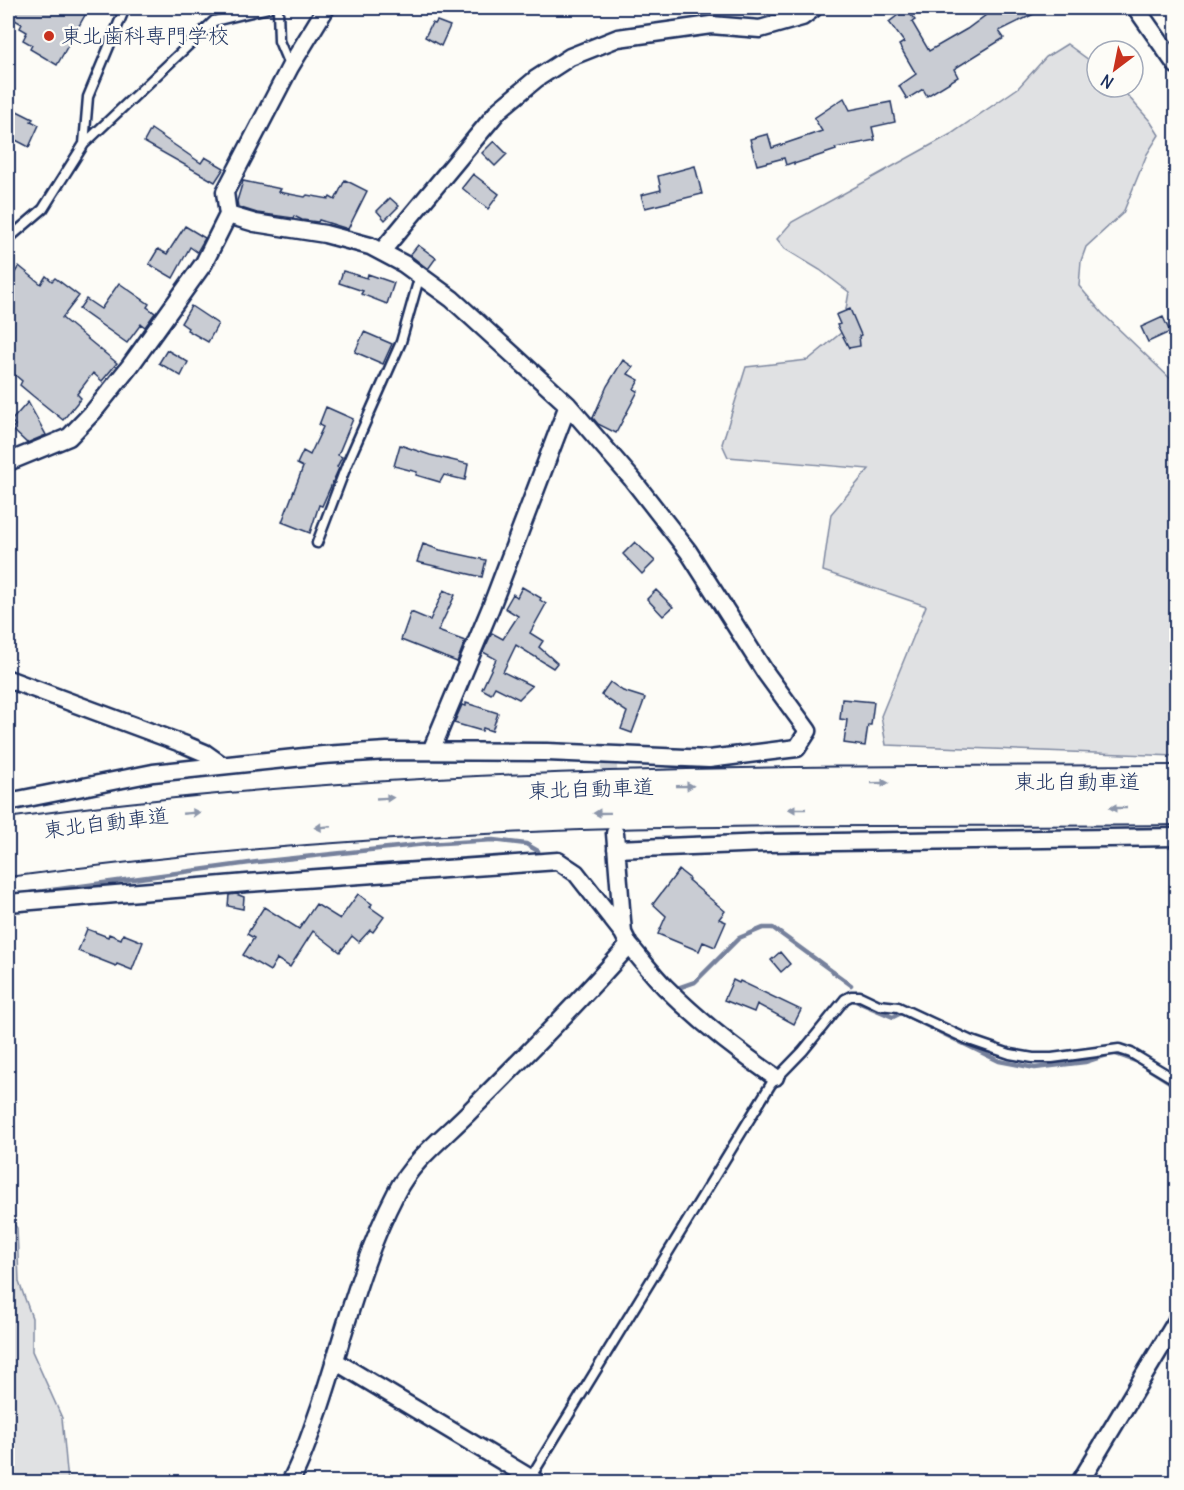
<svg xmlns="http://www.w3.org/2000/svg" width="1184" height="1490" viewBox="0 0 1184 1490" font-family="Delius,'Klee One',sans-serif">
	<rect width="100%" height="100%" fill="#fdfcf7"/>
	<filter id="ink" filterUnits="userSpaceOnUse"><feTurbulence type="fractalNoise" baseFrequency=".0167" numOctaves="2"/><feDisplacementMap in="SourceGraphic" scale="12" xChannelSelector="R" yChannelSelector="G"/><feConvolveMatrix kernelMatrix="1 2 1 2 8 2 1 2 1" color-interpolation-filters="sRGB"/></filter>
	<g filter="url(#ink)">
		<path fill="#e0e1e3" stroke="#7e88a0" stroke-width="1.5" d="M 1067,44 L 1097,66 L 1097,87 L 1120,87 L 1150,121 L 1159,135 L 1147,154 L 1123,213 L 1086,247 L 1081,261 L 1079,286 L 1102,313 L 1176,384 L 1176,756 L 886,745 L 881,716 L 926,606 L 823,571 L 831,514 L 869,469 L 728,457 L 722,444 L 746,367 L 808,360 L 842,332 L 849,292 L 820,270 L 785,249 L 777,239 L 792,222 L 951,134 L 1018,88 L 1046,57 Z
			M 8,1217 L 17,1228 L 19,1282 L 32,1318 L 32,1351 L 62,1418 L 68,1482 L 8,1482 Z"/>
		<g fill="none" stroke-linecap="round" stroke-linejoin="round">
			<path stroke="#76819c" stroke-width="4.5" d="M 30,893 L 257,862 L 426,844 L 493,840 L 526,844 L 538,851
				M 672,990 L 695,982 L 739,938 L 763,928 L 773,928 L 851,985
				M 853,1000 L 893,1017 L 901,1013 L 999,1061 L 1035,1068 L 1085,1062 L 1113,1053 L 1138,1062 L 1176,1086"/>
		</g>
		<path fill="#c9ccd3" stroke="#1b2f5e" stroke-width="1.5" d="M 8,8 L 89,8 L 57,65 L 30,49 L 32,45 L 23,40 L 27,32 L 20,28 L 22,24 L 8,16 Z
			M 988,8 L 1046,8 L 999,31 L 1004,38 L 954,69 L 958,77 L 927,96 L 923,89 L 907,99 L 899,86 L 916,74 L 899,45 L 904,42 L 889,22 L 906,9 L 915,20 L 912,22 L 929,51 L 967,29 L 990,12 Z
			M 437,21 L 450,26 L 441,46 L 425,37 L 432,23 L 435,24 Z
			M 844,98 L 850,110 L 891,102 L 895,122 L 872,127 L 875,140 L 835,148 L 836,150 L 794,164 L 794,162 L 786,165 L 784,158 L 757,165 L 750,139 L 768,134 L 772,148 L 822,131 L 814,118 Z
			M 15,110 L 33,119 L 31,121 L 39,125 L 29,147 L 8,136 L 8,116 L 11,118 Z
			M 151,129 L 201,163 L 205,157 L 224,168 L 215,182 L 144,142 Z
			M 494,141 L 507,154 L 495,166 L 482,153 Z
			M 695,166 L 702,194 L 645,208 L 641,195 L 661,190 L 658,176 Z
			M 473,174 L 499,194 L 488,209 L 462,188 Z
			M 345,180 L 367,191 L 348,229 L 319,220 L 318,222 L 302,220 L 294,216 L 293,218 L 257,213 L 238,207 L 237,201 L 243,181 L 281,189 L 279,192 L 305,197 L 307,195 L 329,199 L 330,197 L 335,200 Z
			M 390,198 L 399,206 L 385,220 L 377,211 Z
			M 185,226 L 205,238 L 197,252 L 190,247 L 173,278 L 149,264 L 158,249 L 167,254 Z
			M 418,245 L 436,258 L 428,269 L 410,255 Z
			M 19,266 L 41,284 L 46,276 L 52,281 L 55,278 L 79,296 L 62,318 L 117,363 L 102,381 L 93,373 L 77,394 L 81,398 L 63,420 L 33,396 L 20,385 L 22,381 L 8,369 L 8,269 L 14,274 Z
			M 343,271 L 367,278 L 368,274 L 394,283 L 387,304 L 361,294 L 363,291 L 339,283 Z
			M 119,283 L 149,304 L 147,307 L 155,313 L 145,327 L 141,324 L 127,343 L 79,309 L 86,299 L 101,309 Z
			M 191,306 L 218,324 L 208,342 L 187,330 L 188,328 L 181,323 Z
			M 850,309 L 861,335 L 859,336 L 860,346 L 849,348 L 837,325 L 840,324 L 836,315 Z
			M 1163,317 L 1170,332 L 1148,342 L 1141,327 Z
			M 364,332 L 392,344 L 383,364 L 355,352 Z
			M 167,350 L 188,362 L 181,376 L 159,363 Z
			M 623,360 L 633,367 L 628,374 L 639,380 L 634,389 L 638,391 L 616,433 L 598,424 L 593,418 L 607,386 Z
			M 28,402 L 46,435 L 27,443 L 12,429 L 15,425 L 11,421 Z
			M 326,407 L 353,419 L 338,455 L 342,457 L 337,467 L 339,468 L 322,506 L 319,505 L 310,533 L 282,522 L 303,467 L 297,464 L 303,451 L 310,455 L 323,427 L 319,425 Z
			M 400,445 L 430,455 L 468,464 L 465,480 L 444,475 L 440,482 L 416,475 L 417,472 L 394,466 Z
			M 635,542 L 655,561 L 642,574 L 623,554 Z
			M 423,544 L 440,550 L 486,560 L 482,577 L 417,562 Z
			M 522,587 L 541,598 L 540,600 L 546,604 L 530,633 L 543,641 L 539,647 L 557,663 L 553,668 L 516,645 L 503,672 L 532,686 L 519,699 L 495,687 L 491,694 L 482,689 L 496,659 L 483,652 L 492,633 L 503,639 L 518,616 L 505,608 L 513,594 L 517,597 Z
			M 444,590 L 455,595 L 438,631 L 465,641 L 457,662 L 401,640 L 411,612 L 430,620 Z
			M 656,590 L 673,607 L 663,616 L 647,599 Z
			M 610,682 L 623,691 L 645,698 L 632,733 L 621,729 L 627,712 L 601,695 Z
			M 842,699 L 874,702 L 871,725 L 868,725 L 865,746 L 844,743 L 847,720 L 840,719 Z
			M 466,703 L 498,713 L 492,731 L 483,728 L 482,731 L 454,723 L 462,705 L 466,706 Z
			M 679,870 L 689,878 L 688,880 L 725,911 L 719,919 L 726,922 L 715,947 L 703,942 L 699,951 L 658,934 L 666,916 L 653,904 Z
			M 236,894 L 244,897 L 243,909 L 228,906 L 229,895 Z
			M 358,894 L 372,904 L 370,907 L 384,917 L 373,932 L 370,930 L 359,942 L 352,936 L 340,952 L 313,931 L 290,967 L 277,959 L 270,971 L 243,955 L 254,938 L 247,934 L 264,907 L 299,929 L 316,904 L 340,919 Z
			M 87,929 L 108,937 L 109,934 L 121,939 L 123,934 L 143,942 L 132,970 L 117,964 L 116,966 L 78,951 Z
			M 780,952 L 790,964 L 781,972 L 771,960 Z
			M 733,980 L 739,983 L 740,981 L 801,1010 L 794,1024 L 757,1004 L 754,1012 L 724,1000 Z"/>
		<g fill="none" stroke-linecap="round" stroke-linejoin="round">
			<path stroke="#d0d3d8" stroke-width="16" stroke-dasharray="16 8" stroke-linecap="butt" d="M 608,755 L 611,793"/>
			<defs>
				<path id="service" d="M 278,8 L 279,41 L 290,67
					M 84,144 L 88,97 L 125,8
					M 8,239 L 43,209 L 84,144 L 214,21 L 268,8
					M 317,543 L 347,464 L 401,342 L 420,275
					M 529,1480 L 771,1084 L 803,1051 L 845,999 L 851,996 L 860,996 L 879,1005 L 898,1007 L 969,1040 L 1010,1054 L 1033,1058 L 1052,1058 L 1119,1049 L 1131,1053 L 1176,1080"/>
				<path id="minor" d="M 1136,8 L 1176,65
					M 382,251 L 499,110 L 536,79 L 570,57 L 618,38 L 711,25 L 760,29 L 802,17 L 814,8
					M 8,462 L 69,437 L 94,411 L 130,366 L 204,263 L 228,215 L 225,192 L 290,67 L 326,8
					M 8,679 L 186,745 L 205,753 L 222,765
					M 431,751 L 491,607 L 568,405
					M 8,802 L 153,773 L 323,755 L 387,751 L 547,752 L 709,759 L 797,748 L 808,731 L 765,672 L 688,551 L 632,479 L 568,405 L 452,299 L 404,264 L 370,246 L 325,234 L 255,223 L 228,215
					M 616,849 L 766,843 L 1176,837
					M 8,903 L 247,883 L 558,861 L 576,873 L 623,933
					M 629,945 C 641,959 652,974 665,987 C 699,1021 736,1050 775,1077
					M 335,1361 L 537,1482
					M 290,1482 C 303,1459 311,1432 320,1407 C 344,1336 361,1260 396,1193 C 413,1159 446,1136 472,1109 C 525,1056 579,1002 629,945 L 623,933 L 615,833
					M 1080,1482 L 1176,1322"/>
				<path id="motorway" d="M 8,835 C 395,781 786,783 1176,782
					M 8,860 C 181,836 355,822 529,815 C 745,806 961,810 1176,808"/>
			</defs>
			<use href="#service" stroke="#1b2f5e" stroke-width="13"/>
			<use href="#minor" stroke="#1b2f5e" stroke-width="21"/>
			<use href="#motorway" stroke="#1b2f5e" stroke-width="36"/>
			<path stroke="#1b2f5e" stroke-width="3" stroke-dasharray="4.5 4.5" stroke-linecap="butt" d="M 192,8 L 204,15"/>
			<use href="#service" stroke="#fdfcf7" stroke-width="8"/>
			<use href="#minor" stroke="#fdfcf7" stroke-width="16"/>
			<use href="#motorway" stroke="#fdfcf7" stroke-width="32"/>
		</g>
		<defs><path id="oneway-solid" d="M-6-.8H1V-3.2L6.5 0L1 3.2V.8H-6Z" transform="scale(1.5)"/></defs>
		<g fill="#8c96aa">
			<use href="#oneway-solid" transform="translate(880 783) rotate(-1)"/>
			<use href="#oneway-solid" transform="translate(685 786) rotate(-1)"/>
			<use href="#oneway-solid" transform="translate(385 798) rotate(-3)"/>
			<use href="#oneway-solid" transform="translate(1118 808) rotate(-180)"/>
			<use href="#oneway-solid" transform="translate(797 809) rotate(180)"/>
			<use href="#oneway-solid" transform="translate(191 813) rotate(-5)"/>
			<use href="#oneway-solid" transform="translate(602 813) rotate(179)"/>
			<use href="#oneway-solid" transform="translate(323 827) rotate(175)"/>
		</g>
	</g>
	<circle fill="#c8321e" stroke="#fdfcf7" stroke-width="2" cx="49" cy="36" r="6"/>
	<g text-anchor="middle" stroke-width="5" stroke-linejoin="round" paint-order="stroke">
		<g font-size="21" fill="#1b2f5e" stroke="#fdfcf7" text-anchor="start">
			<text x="61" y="43">東北歯科専門学校</text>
		</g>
		<g font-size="21" fill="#1b2f5e" stroke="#fdfcf7">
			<text x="1077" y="789">東北自動車道</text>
			<text transform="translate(591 789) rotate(-2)" y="7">東北自動車道</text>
			<text transform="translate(106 823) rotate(-7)" y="7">東北自動車道</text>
		</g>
	</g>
	<rect width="1184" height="1490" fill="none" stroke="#fdfcf7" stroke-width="30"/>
	<rect x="15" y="15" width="1154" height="1460" fill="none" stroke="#1b2f5e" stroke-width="2" filter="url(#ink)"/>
	<g transform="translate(1115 69) rotate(212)"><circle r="28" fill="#fdfcf7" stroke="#a3aaba" stroke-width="1.5"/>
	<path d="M0-4.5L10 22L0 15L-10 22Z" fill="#c8321e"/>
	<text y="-9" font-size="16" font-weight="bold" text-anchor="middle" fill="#1b2f5e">N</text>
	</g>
</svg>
